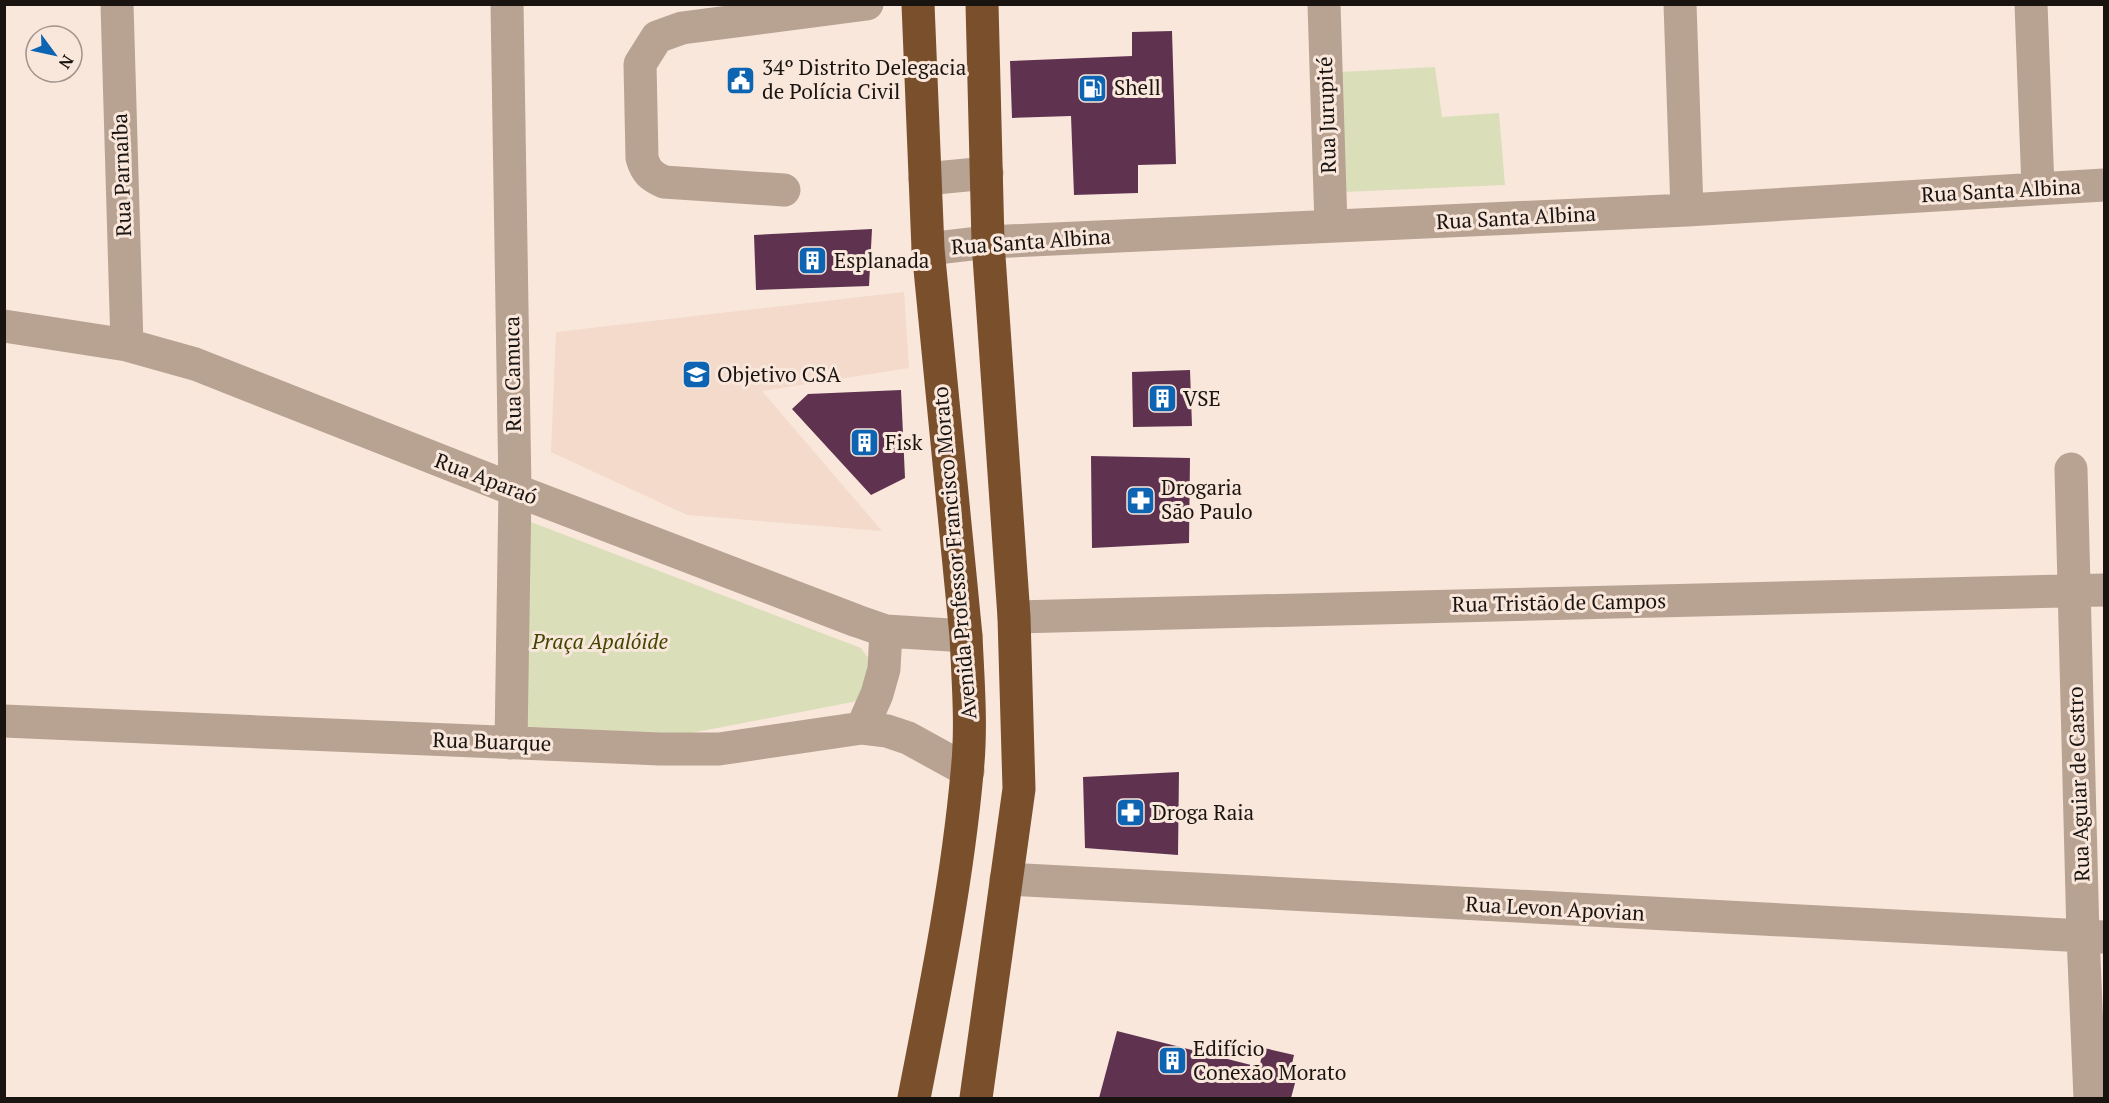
<svg xmlns="http://www.w3.org/2000/svg" width="2109" height="1103" viewBox="0 0 2109 1103" font-family="'PT Serif',serif">
	<rect width="100%" height="100%" fill="#f9e7dc"/>
	<path fill="#f3dacb" d="M 904,292 L 909,368 L 762,391 L 882,531 L 687,515 L 551,452 L 556,332 Z"/>
	<path fill="#dadfba" d="M 1435,67 L 1442,117 L 1499,113 L 1505,185 L 1344,192 L 1340,72 Z
		M 510,514 L 861,648 L 880,674 L 868,699 L 686,734 L 512,726 Z"/>
	<path fill="#5f3350" d="M 1172,31 L 1176,164 L 1138,165 L 1138,193 L 1074,195 L 1071,116 L 1012,118 L 1010,61 L 1132,56 L 1132,32 Z
		M 872,229 L 869,286 L 756,290 L 754,235 Z
		M 1190,370 L 1192,426 L 1133,427 L 1132,372 Z
		M 901,390 L 905,478 L 871,495 L 792,409 L 808,394 Z
		M 1091,456 L 1190,458 L 1189,543 L 1092,548 Z
		M 1179,772 L 1178,855 L 1085,848 L 1083,777 Z
		M 1117,1031 L 1259,1067 L 1264,1048 L 1294,1055 L 1291,1068 L 1298,1072 L 1291,1098 L 1099,1098 Z"/>
	<g fill="none" stroke-linecap="round" stroke-linejoin="round">
		<path stroke="#b8a292" stroke-width="33" d="M 117,4 L 127,345
			M 507,4 L 515,490 L 511,743
			M 1324,4 L 1331,226
			M 1680,4 L 1687,210
			M 2031,4 L 2038,188
			M 925,179 L 987,173
			M 784,190 L 664,182 C 651,176 646,172 642,158 L 640,64 L 657,37 L 682,28 L 867,4
			M 928,249 L 988,242 L 1687,210 L 2104,185
			M 4,326 L 127,345 L 195,364 L 515,490 L 857,621 L 886,631 L 966,636
			M 2071,469 L 2083,936 L 2090,1098
			M 1014,617 L 2104,590
			M 4,721 L 660,749 L 719,749 L 862,728 L 887,731 L 908,738 L 968,771
			M 862,728 L 877,694 L 884,669 L 886,631
			M 1006,879 L 2104,937"/>
		<path stroke="#794f2c" stroke-width="33" d="M 914,1098 C 935,991 957,883 967,773 C 972,728 968,681 966,636 L 928,249 L 918,4
			M 976,1098 L 1019,789 L 1014,617 L 988,242 L 982,4"/>
	</g>
	<defs>
		<symbol id="civic-square" viewBox="-11 -11 22 22"><rect x="-9" y="-9" width="18" height="18" rx="4" fill="#0d64b2" stroke="#f9e7dc"/><path d="M-.6-6.5H3V-4.5H.6V-3L4-1V1h2V6H-6V1h2V-1L-.6-3ZM-1.2 2.5V6h2.4V2.5Z" fill="#fff"/></symbol>
		<symbol id="fuel-square" viewBox="-11 -11 22 22"><rect x="-9" y="-9" width="18" height="18" rx="4" fill="#0d64b2" stroke="#f9e7dc"/><path d="M-5.5-6h7V0h2V4h1.3V-2.5L3-4.5l.8-.8L6-3V5H2.5V1h-1V6h-7ZM-4.2-4.7v3.2H.2V-4.7Z" fill="#fff"/></symbol>
		<symbol id="building-square" viewBox="-11 -11 22 22"><rect x="-9" y="-9" width="18" height="18" rx="4" fill="#0d64b2" stroke="#f9e7dc"/><path d="M-4-6H4V6H1V3H-1V6H-4ZM-2.5-4.3h1.7v1.8h-1.7ZM.8-4.3h1.7v1.8H.8ZM-2.5-1h1.7V.8h-1.7ZM.8-1h1.7V.8H.8Z" fill="#fff"/></symbol>
		<symbol id="school-square" viewBox="-11 -11 22 22"><rect x="-9" y="-9" width="18" height="18" rx="4" fill="#0d64b2" stroke="#f9e7dc"/><path d="M0-5L7-2L0 1L-7-2ZM-4 1L0 2.5L4 1V4Q0 6-4 4Z" fill="#fff"/></symbol>
		<symbol id="pharmacy-square" viewBox="-11 -11 22 22"><rect x="-9" y="-9" width="18" height="18" rx="4" fill="#0d64b2" stroke="#f9e7dc"/><path d="M-2-6h4v4h4v4h-4v4h-4v-4h-4v-4h4Z" fill="#fff"/></symbol>
	</defs>
	<g fill-rule="evenodd">
		<use href="#civic-square" x="724" y="64" width="33" height="33"/>
		<use href="#fuel-square" x="1076" y="72" width="33" height="33"/>
		<use href="#building-square" x="796" y="244" width="33" height="33"/>
		<use href="#school-square" x="680" y="358" width="33" height="33"/>
		<use href="#building-square" x="1146" y="382" width="33" height="33"/>
		<use href="#building-square" x="848" y="426" width="33" height="33"/>
		<use href="#pharmacy-square" x="1124" y="484" width="33" height="33"/>
		<use href="#pharmacy-square" x="1114" y="796" width="33" height="33"/>
		<use href="#building-square" x="1156" y="1044" width="33" height="33"/>
	</g>
	<g text-anchor="middle" stroke-width="6" stroke-linejoin="round" paint-order="stroke">
		<g font-size="21" fill="#1a1411" stroke="#f9e7dc" text-anchor="start">
			<text x="762" y="75">34º Distrito Delegacia<tspan x="762" dy="24">de Polícia Civil</tspan></text>
			<text x="1114" y="95">Shell</text>
			<text x="834" y="268">Esplanada</text>
			<text x="717" y="382">Objetivo CSA</text>
			<text x="1183" y="406">VSE</text>
			<text x="885" y="450">Fisk</text>
			<text x="1161" y="495">Drogaria<tspan x="1161" dy="24">São Paulo</tspan></text>
			<text x="1152" y="820">Droga Raia</text>
			<text x="1193" y="1056">Edifício<tspan x="1193" dy="24">Conexão Morato</tspan></text>
		</g>
		<g font-size="21" fill="#1a1411" stroke="#f9e7dc">
			<text transform="translate(1327 115) rotate(-92)" y="7">Rua Jurupité</text>
			<text transform="translate(122 175) rotate(-92)" y="7">Rua Parnaíba</text>
			<text transform="translate(2001 191) rotate(-3)" y="7">Rua Santa Albina</text>
			<text transform="translate(1516 218) rotate(-3)" y="7">Rua Santa Albina</text>
			<text transform="translate(1031 242) rotate(-4)" y="7">Rua Santa Albina</text>
			<text transform="translate(513 374) rotate(-91)" y="7">Rua Camuca</text>
			<text transform="translate(486 479) rotate(21)" y="7">Rua Aparaó</text>
			<text transform="translate(955 553) rotate(-95)" y="7">Avenida Professor Francisco Morato</text>
			<text transform="translate(1559 603) rotate(-1)" y="7">Rua Tristão de Campos</text>
			<text transform="translate(492 742) rotate(2)" y="7">Rua Buarque</text>
			<text transform="translate(2079 784) rotate(-92)" y="7">Rua Aguiar de Castro</text>
			<text transform="translate(1555 909) rotate(3)" y="7">Rua Levon Apovian</text>
		</g>
		<g font-size="21" font-style="italic" fill="#414600" stroke="#f9e7dc">
			<text x="600" y="649">Praça Apalóide</text>
		</g>
	</g>
	<rect width="2109" height="1103" fill="none" stroke="#1a1411" stroke-width="12"/>
	<g transform="translate(54 54) rotate(123)"><circle r="28" fill="#f9e7dc" stroke="#a0938b" stroke-width="1.5"/>
	<path d="M0-4.5L10 22L0 15L-10 22Z" fill="#0d64b2"/>
	<text y="-9" font-size="16" font-weight="bold" text-anchor="middle" fill="#1a1411">N</text>
	</g>
</svg>
